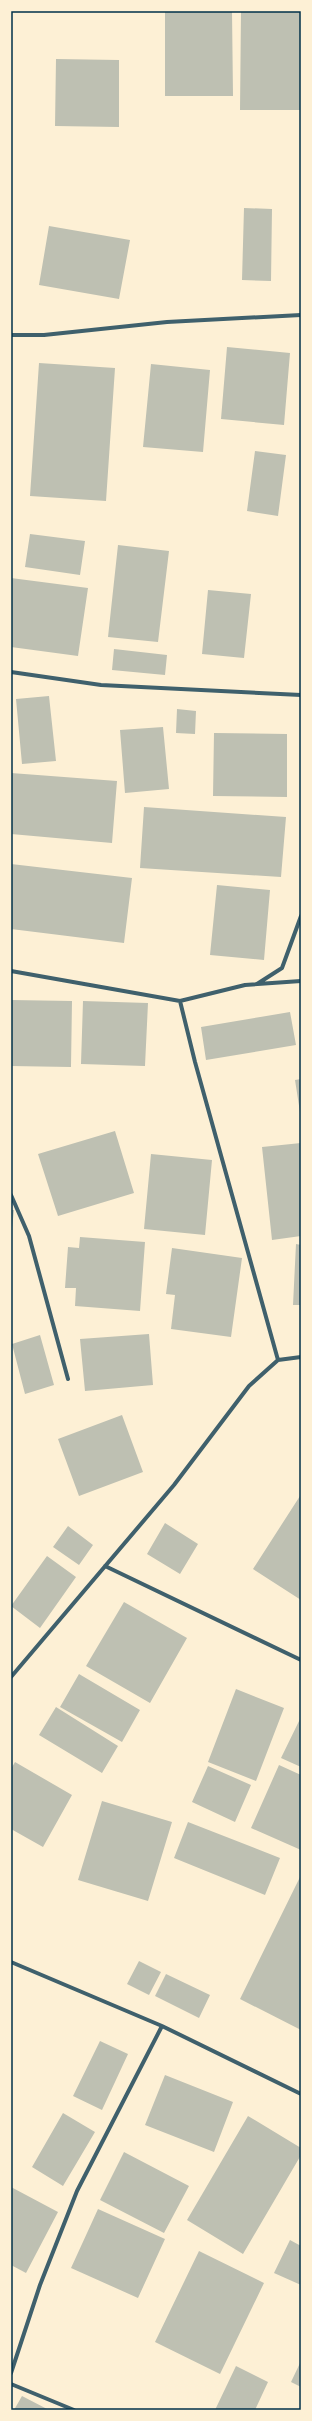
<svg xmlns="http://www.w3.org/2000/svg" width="312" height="2421" viewBox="0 0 312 2421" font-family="'IBM Plex Serif',serif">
	<rect width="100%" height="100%" fill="#fdf0d5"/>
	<path fill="#bec0b2" d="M 165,11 L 232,11 L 233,96 L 165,96 Z
		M 241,11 L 301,11 L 300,110 L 240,110 Z
		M 56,59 L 119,60 L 119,127 L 55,126 Z
		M 244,208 L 272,209 L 271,281 L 242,280 Z
		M 49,226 L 130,240 L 119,299 L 39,285 Z
		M 227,347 L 290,353 L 284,425 L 221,419 Z
		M 39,363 L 115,368 L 106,501 L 30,496 Z
		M 151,364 L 210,370 L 203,452 L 143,447 Z
		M 255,451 L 286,455 L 278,516 L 247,511 Z
		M 30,534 L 85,541 L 80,575 L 25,567 Z
		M 118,545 L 169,551 L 158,642 L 108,637 Z
		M 11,578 L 88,588 L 78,656 L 11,647 Z
		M 208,590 L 251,594 L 244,658 L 202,654 Z
		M 114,649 L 167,655 L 165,675 L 112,670 Z
		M 49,696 L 56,761 L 22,764 L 16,699 Z
		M 177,709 L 196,711 L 195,734 L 176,733 Z
		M 163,727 L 169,789 L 125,793 L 120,730 Z
		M 214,733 L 287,734 L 287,797 L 213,796 Z
		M 11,773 L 117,781 L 112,843 L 11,834 Z
		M 144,807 L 286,817 L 281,877 L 140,868 Z
		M 11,864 L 132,878 L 124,943 L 11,929 Z
		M 217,885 L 270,890 L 264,960 L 210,955 Z
		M 11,1000 L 72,1001 L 71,1067 L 11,1066 Z
		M 83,1001 L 148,1003 L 145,1066 L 81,1064 Z
		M 290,1012 L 296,1045 L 206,1060 L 201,1027 Z
		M 301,1079 L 301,1112 L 300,1112 L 295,1080 Z
		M 115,1131 L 134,1193 L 58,1216 L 38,1154 Z
		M 301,1143 L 301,1236 L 272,1240 L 262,1147 Z
		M 151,1154 L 212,1160 L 205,1235 L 144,1229 Z
		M 11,1210 L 14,1210 L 12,1228 L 11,1228 Z
		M 80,1237 L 145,1242 L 140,1311 L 75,1306 L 76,1288 L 65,1288 L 68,1247 L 79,1248 Z
		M 296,1244 L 301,1245 L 301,1305 L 293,1305 Z
		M 172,1248 L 242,1258 L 231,1337 L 171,1329 L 175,1295 L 166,1294 Z
		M 149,1334 L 153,1385 L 85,1391 L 80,1339 Z
		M 40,1335 L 54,1385 L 25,1394 L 12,1344 Z
		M 122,1415 L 143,1472 L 79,1496 L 58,1439 Z
		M 300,1496 L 301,1497 L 301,1600 L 253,1569 Z
		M 165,1523 L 198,1544 L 180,1574 L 147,1554 Z
		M 68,1526 L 93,1545 L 79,1565 L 53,1547 Z
		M 47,1556 L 76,1577 L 40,1628 L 11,1606 Z
		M 124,1602 L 187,1638 L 150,1703 L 86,1666 Z
		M 79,1674 L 140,1710 L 122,1742 L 60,1707 Z
		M 236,1689 L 284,1708 L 256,1781 L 208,1762 Z
		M 56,1707 L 118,1746 L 102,1773 L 39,1735 Z
		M 301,1717 L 301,1767 L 281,1758 Z
		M 15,1762 L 72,1795 L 43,1847 L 11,1829 L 11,1769 Z
		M 279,1765 L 301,1775 L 301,1850 L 251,1828 Z
		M 208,1766 L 251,1785 L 235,1822 L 192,1802 Z
		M 102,1801 L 172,1822 L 148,1901 L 78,1880 Z
		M 188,1822 L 280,1858 L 265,1895 L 174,1858 Z
		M 301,1875 L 301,2030 L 240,1999 Z
		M 139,1961 L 161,1972 L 149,1995 L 127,1984 Z
		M 166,1974 L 210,1995 L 199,2018 L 155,1996 Z
		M 100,2041 L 128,2054 L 102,2110 L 73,2096 Z
		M 165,2075 L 233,2102 L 214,2152 L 145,2125 Z
		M 63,2113 L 95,2132 L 63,2186 L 32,2167 Z
		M 248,2116 L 301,2148 L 301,2155 L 243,2254 L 187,2220 Z
		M 124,2152 L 189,2186 L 164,2233 L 100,2200 Z
		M 11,2187 L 58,2212 L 26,2273 L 11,2265 Z
		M 98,2209 L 165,2239 L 138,2298 L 71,2268 Z
		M 290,2240 L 301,2246 L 301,2285 L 274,2273 Z
		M 199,2251 L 264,2283 L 220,2374 L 155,2342 Z
		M 301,2361 L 301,2387 L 291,2382 Z
		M 236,2366 L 268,2382 L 255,2410 L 215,2410 Z
		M 22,2396 L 49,2410 L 14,2410 Z"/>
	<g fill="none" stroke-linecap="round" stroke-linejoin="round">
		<path stroke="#3f606c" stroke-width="4" d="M 11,335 L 44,335 L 167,322 L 301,315
			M 11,672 L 101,685 L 301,695
			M 11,971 L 180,1001 L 245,985 L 301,981
			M 257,984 L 282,968 L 301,916
			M 180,1001 L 195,1062 L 278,1360
			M 11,1195 L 29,1236 L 68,1379
			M 105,1566 L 301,1660
			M 11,1677 L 174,1485 L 249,1386 L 278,1360 L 301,1357
			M 11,1962 L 162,2026 L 301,2094
			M 11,2373 L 40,2285 L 77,2191 L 162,2026
			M 11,2384 L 74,2410"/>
	</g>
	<rect width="312" height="2421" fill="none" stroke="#fdf0d5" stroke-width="24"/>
	<rect x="12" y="12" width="288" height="2397" fill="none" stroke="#003049" stroke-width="1.5"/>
</svg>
